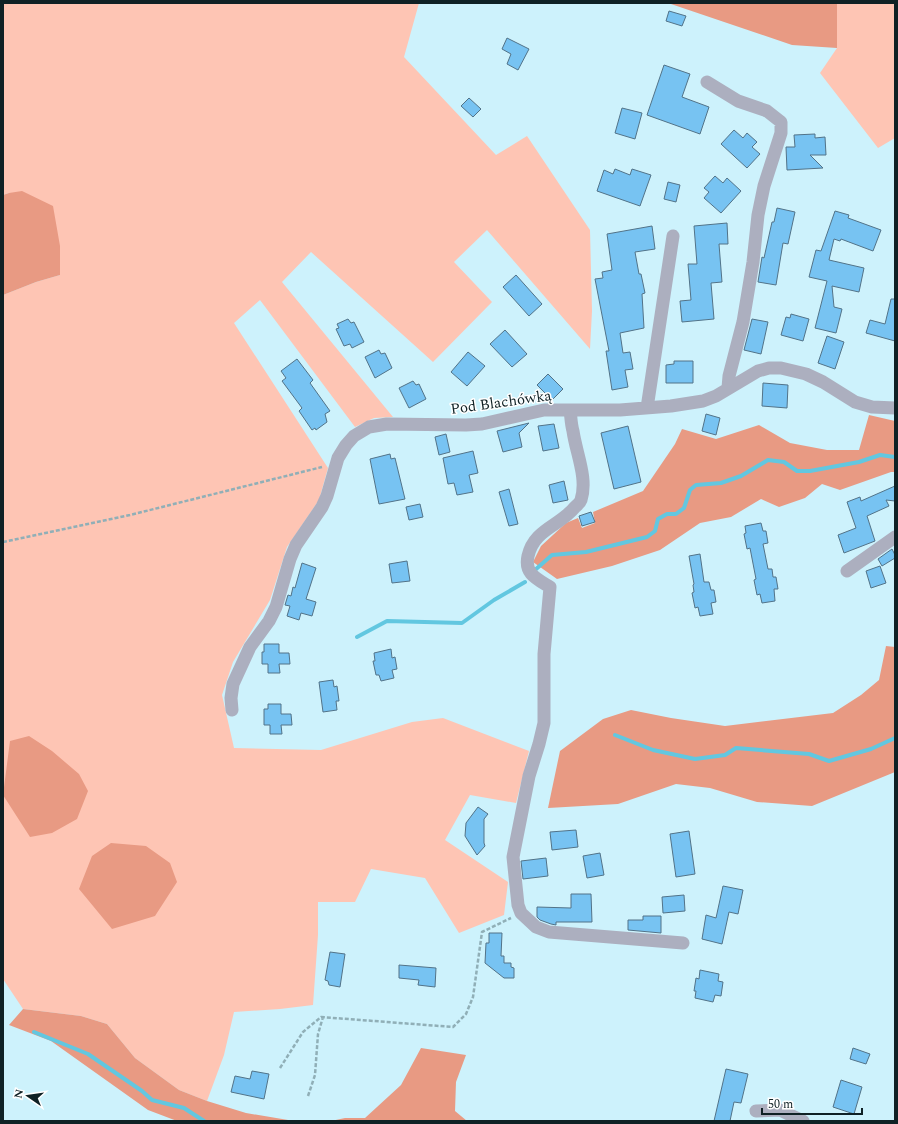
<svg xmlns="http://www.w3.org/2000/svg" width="898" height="1124" viewBox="0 0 898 1124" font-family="Spectral,serif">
	<rect width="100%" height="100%" fill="#cdf2fc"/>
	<path fill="#fec5b4" d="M 3,3 L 419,3 L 404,57 L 496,155 L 527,136 L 590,230 L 592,311 L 590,349 L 487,230 L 454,262 L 492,302 L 433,362 L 311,252 L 282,282 L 393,417 L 374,418 L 355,427 L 260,300 L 234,323 L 328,468 L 319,500 L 287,547 L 270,600 L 233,662 L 222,695 L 234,748 L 321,750 L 412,722 L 443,718 L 529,751 L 516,803 L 470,795 L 445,840 L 508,882 L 504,915 L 459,933 L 425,878 L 371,869 L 355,902 L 318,902 L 318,935 L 313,1005 L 280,1009 L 234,1012 L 224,1055 L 207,1101 L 179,1090 L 135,1058 L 107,1024 L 81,1016 L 23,1009 L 3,979 L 3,295 L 36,282 L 60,275 L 9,193 L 3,195 Z
		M 837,3 L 895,3 L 895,138 L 878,148 L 820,73 L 837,48 Z"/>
	<path fill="#e89a83" d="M 668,3 L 837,3 L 837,48 L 792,45 Z
		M 22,191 L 53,206 L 60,246 L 60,275 L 36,282 L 3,295 L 3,195 L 9,193 Z
		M 869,415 L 895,421 L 895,472 L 891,472 L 840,490 L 822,484 L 805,498 L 779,507 L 761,499 L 731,517 L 700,523 L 660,550 L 612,566 L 557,579 L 533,562 L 541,546 L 566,523 L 578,518 L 582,528 L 595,523 L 593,512 L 643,491 L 675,444 L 682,429 L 716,439 L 759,425 L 790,443 L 827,450 L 859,450 Z
		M 886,646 L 895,647 L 895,772 L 812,806 L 757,802 L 710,788 L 676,784 L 618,804 L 548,808 L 560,751 L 603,719 L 631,710 L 671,718 L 725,726 L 833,713 L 861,695 L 879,680 Z
		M 29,736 L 52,751 L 79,774 L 88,791 L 77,819 L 52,833 L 30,837 L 3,795 L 10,741 Z
		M 111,843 L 146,846 L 170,863 L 177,882 L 155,916 L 112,929 L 79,889 L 92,856 Z
		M 23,1009 L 81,1016 L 107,1024 L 135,1058 L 179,1090 L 207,1101 L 246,1113 L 294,1121 L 177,1121 L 148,1110 L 51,1041 L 9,1025 Z
		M 421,1048 L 466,1055 L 456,1082 L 455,1111 L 467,1121 L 331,1121 L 345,1118 L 365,1118 L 401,1085 Z"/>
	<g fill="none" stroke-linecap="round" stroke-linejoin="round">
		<path stroke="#62c7e0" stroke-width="4" d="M 535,570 L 552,555 L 586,552 L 647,537 L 655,531 L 658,519 L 667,514 L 676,514 L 684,508 L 690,490 L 696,485 L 721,483 L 741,476 L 768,460 L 784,462 L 797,471 L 810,471 L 859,462 L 880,455 L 895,457
			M 357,637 L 387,621 L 462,623 L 494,600 L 525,582
			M 615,735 L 653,750 L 695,759 L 725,755 L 736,748 L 809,754 L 829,761 L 871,749 L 895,738
			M 34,1032 L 88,1054 L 142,1091 L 152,1100 L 184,1108 L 204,1121"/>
	</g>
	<path fill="#77c3f2" stroke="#527388" d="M 669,11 L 686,16 L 682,26 L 666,21 Z
		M 507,38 L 529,49 L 518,70 L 507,64 L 511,54 L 502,49 Z
		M 664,65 L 690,74 L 682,97 L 709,107 L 700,134 L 647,115 Z
		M 469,98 L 481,109 L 473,117 L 461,106 Z
		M 622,108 L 642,113 L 635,139 L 615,133 Z
		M 734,130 L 743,138 L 747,133 L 757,142 L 752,147 L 760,154 L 747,168 L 721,144 Z
		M 815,134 L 815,138 L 825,137 L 826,155 L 810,155 L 823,168 L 787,170 L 786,147 L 795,147 L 794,135 Z
		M 615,169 L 630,175 L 632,169 L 651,175 L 640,206 L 597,191 L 604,170 L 613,174 Z
		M 715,176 L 723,183 L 727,178 L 741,191 L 721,213 L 704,198 L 709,192 L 704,188 Z
		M 668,182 L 680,185 L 676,202 L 664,199 Z
		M 777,208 L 795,212 L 788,244 L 783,243 L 776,285 L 758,282 L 762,257 L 764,258 L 772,222 L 774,222 Z
		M 835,211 L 849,215 L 848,218 L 881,230 L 873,251 L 841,239 L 840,241 L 834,239 L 829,260 L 864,268 L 859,292 L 832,286 L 834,307 L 842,309 L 836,333 L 815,328 L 827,281 L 809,277 L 816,250 L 821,251 Z
		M 727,223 L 728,244 L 719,244 L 722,282 L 711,283 L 714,319 L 682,322 L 680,301 L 691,300 L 688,264 L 697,264 L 694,226 Z
		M 652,226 L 655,249 L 635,252 L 639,274 L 641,274 L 645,293 L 642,294 L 644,328 L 620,333 L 623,353 L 630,352 L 633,369 L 625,370 L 628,387 L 612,390 L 606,351 L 609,351 L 595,279 L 603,278 L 602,272 L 612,270 L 607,234 Z
		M 516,275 L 542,304 L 529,316 L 503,287 Z
		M 891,299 L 895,299 L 895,341 L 866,333 L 870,320 L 885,324 Z
		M 791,314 L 809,319 L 803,341 L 781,335 L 786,317 L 790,318 Z
		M 348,319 L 351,323 L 354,322 L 364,342 L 352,348 L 350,344 L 344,346 L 336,329 L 339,328 L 337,324 Z
		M 752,319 L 768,322 L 761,354 L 744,350 Z
		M 505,330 L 527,354 L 512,367 L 490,344 Z
		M 827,336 L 844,342 L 835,369 L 818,363 Z
		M 379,350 L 381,354 L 385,353 L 392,368 L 375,378 L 365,357 Z
		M 468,352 L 485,366 L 467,386 L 451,372 Z
		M 297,359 L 313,380 L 310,383 L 330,411 L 325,414 L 327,422 L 316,430 L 315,428 L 312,430 L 299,411 L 302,408 L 282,381 L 286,378 L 281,371 Z
		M 674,361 L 693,361 L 693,383 L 666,383 L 666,365 L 674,364 Z
		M 548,374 L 563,389 L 552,400 L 537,385 Z
		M 413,381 L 416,385 L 419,384 L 426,399 L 409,408 L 399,388 Z
		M 763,383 L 788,385 L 787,408 L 762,406 Z
		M 706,414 L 720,418 L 716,435 L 702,431 Z
		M 529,423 L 519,433 L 522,447 L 503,452 L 497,431 Z
		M 554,424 L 559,448 L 543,451 L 538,426 Z
		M 628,426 L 641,482 L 614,489 L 601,433 Z
		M 446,434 L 450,452 L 439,455 L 435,437 Z
		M 473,451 L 478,473 L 469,475 L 473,492 L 457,495 L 454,483 L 448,484 L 443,458 Z
		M 390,454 L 391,459 L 395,458 L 405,499 L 379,504 L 370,459 Z
		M 564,481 L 568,500 L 553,503 L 549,485 Z
		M 895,486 L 895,501 L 886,500 L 889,506 L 867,516 L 875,541 L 844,553 L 838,535 L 856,528 L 847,502 L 860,497 L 861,501 Z
		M 509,489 L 518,524 L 509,526 L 499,492 Z
		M 420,504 L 423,517 L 409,520 L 406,507 Z
		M 591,512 L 595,522 L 582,526 L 579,516 Z
		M 761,523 L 763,531 L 766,531 L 768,543 L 763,544 L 768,569 L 772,569 L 773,577 L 776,577 L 778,589 L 774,589 L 775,601 L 762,603 L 760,594 L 757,595 L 754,580 L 756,579 L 750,548 L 747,549 L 744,534 L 746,533 L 745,526 Z
		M 892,549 L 895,555 L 895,558 L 882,566 L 878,559 Z
		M 700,554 L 704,582 L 709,582 L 711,590 L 714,590 L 716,602 L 711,603 L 713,614 L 700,616 L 698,607 L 695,608 L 692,593 L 694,592 L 693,585 L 694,584 L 689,556 Z
		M 407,561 L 410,581 L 392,583 L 389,564 Z
		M 302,563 L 316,568 L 306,599 L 316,602 L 312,616 L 301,613 L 299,620 L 287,616 L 290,606 L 285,605 L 288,595 L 291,596 L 293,587 L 295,588 Z
		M 880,566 L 886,583 L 871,588 L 866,571 Z
		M 264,644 L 279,644 L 279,653 L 289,653 L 290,664 L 279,664 L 280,673 L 268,673 L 268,664 L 262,664 L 262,652 L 264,652 Z
		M 391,649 L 392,658 L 395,657 L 397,669 L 392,670 L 394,678 L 381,681 L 379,675 L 376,675 L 373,661 L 375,661 L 374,653 Z
		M 333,680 L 334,687 L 337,686 L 339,701 L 336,701 L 337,710 L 323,712 L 319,682 Z
		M 268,704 L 281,704 L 281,714 L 291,714 L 292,725 L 281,725 L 282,734 L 270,734 L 270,725 L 264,725 L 264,709 L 268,709 Z
		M 478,807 L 488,814 L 484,819 L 484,843 L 485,846 L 477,855 L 465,836 L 466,823 Z
		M 576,830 L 578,847 L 552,850 L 550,832 Z
		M 689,831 L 695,874 L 676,877 L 670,834 Z
		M 600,853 L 604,875 L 587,878 L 583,856 Z
		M 546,858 L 548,876 L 523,879 L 521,861 Z
		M 723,886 L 743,890 L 738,914 L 729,912 L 722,944 L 702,939 L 706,915 L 716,918 Z
		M 571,894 L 591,894 L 592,922 L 556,922 L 556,925 L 551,924 L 540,920 L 537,917 L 537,907 L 571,908 Z
		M 684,895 L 685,911 L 663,913 L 662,897 Z
		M 643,916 L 661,916 L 661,933 L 628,930 L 628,920 L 643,920 Z
		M 489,933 L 502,933 L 501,956 L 504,956 L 504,963 L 511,963 L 511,967 L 514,968 L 514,978 L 504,978 L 485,963 L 486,943 L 489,943 Z
		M 330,952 L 345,954 L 340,987 L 329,985 L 328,981 L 325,980 Z
		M 399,965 L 436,968 L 435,987 L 418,985 L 419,980 L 399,978 Z
		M 700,970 L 719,974 L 718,981 L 723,982 L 721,996 L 715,995 L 713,1002 L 695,998 L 696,991 L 694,991 L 696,978 L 699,979 Z
		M 853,1048 L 870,1054 L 866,1064 L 850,1059 Z
		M 726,1069 L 748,1074 L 741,1103 L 734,1102 L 730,1121 L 714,1121 Z
		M 252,1071 L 269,1074 L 264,1099 L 231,1092 L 235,1076 L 250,1079 Z
		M 841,1080 L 862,1087 L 854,1114 L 833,1107 Z"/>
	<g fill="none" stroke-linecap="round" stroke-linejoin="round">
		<path stroke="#90afb7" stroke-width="2.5" stroke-dasharray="4 2" stroke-linecap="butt" d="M 3,542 L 130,515 L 322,467
			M 280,1068 L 303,1032 L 321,1017 L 453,1027 L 466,1014 L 473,997 L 482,932 L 511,918
			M 308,1096 L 315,1075 L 318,1034 L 323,1017"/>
		<path stroke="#acafbf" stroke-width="13" d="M 707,82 L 738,101 L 767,111 L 781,122 L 781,133 L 764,186 L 758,215 L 753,262 L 743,322 L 729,376 L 728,388
			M 647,408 L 673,236
			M 570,410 C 571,417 571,424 573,431 C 576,453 588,478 581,500 C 580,503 577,505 575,507 C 560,526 534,529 528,556 C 524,574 537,579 550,587 L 544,654 L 544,723 L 539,744 L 529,776 L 513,857 L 518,905 L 521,913 L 536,927 L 549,932 L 683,943
			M 847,571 L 895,537
			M 232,710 L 231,698 L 233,684 L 250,647 L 269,621 L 276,607 L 290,559 L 296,545 L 322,507 L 327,496 L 338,458 L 346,445 L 354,436 L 369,427 L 387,424 L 466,425 L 482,424 L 544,410 L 620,410 L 671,406 L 703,401 L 716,396 L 758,371 L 769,368 L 781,368 L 806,374 L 823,382 L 855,402 L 872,407 L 895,408
			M 756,1111 L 780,1110 L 803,1121"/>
	</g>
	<g text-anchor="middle" stroke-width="3" stroke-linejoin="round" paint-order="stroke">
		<g font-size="15" fill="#0f2125" stroke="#fff">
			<text transform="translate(501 402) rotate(-8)" y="5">Pod Blachówką</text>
		</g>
	</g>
	<rect width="898" height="1124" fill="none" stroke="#0f2125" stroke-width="8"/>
	<g transform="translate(28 1096) rotate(283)" stroke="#ffffff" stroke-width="3" paint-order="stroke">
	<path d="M0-3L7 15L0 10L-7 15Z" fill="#0f2125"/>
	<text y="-6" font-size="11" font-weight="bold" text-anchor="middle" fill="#0f2125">N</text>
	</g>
	<path d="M762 1108v6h100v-6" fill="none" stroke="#0f2125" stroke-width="2"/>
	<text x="768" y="1108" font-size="12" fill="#0f2125" stroke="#ffffff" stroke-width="3" paint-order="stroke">50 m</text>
</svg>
